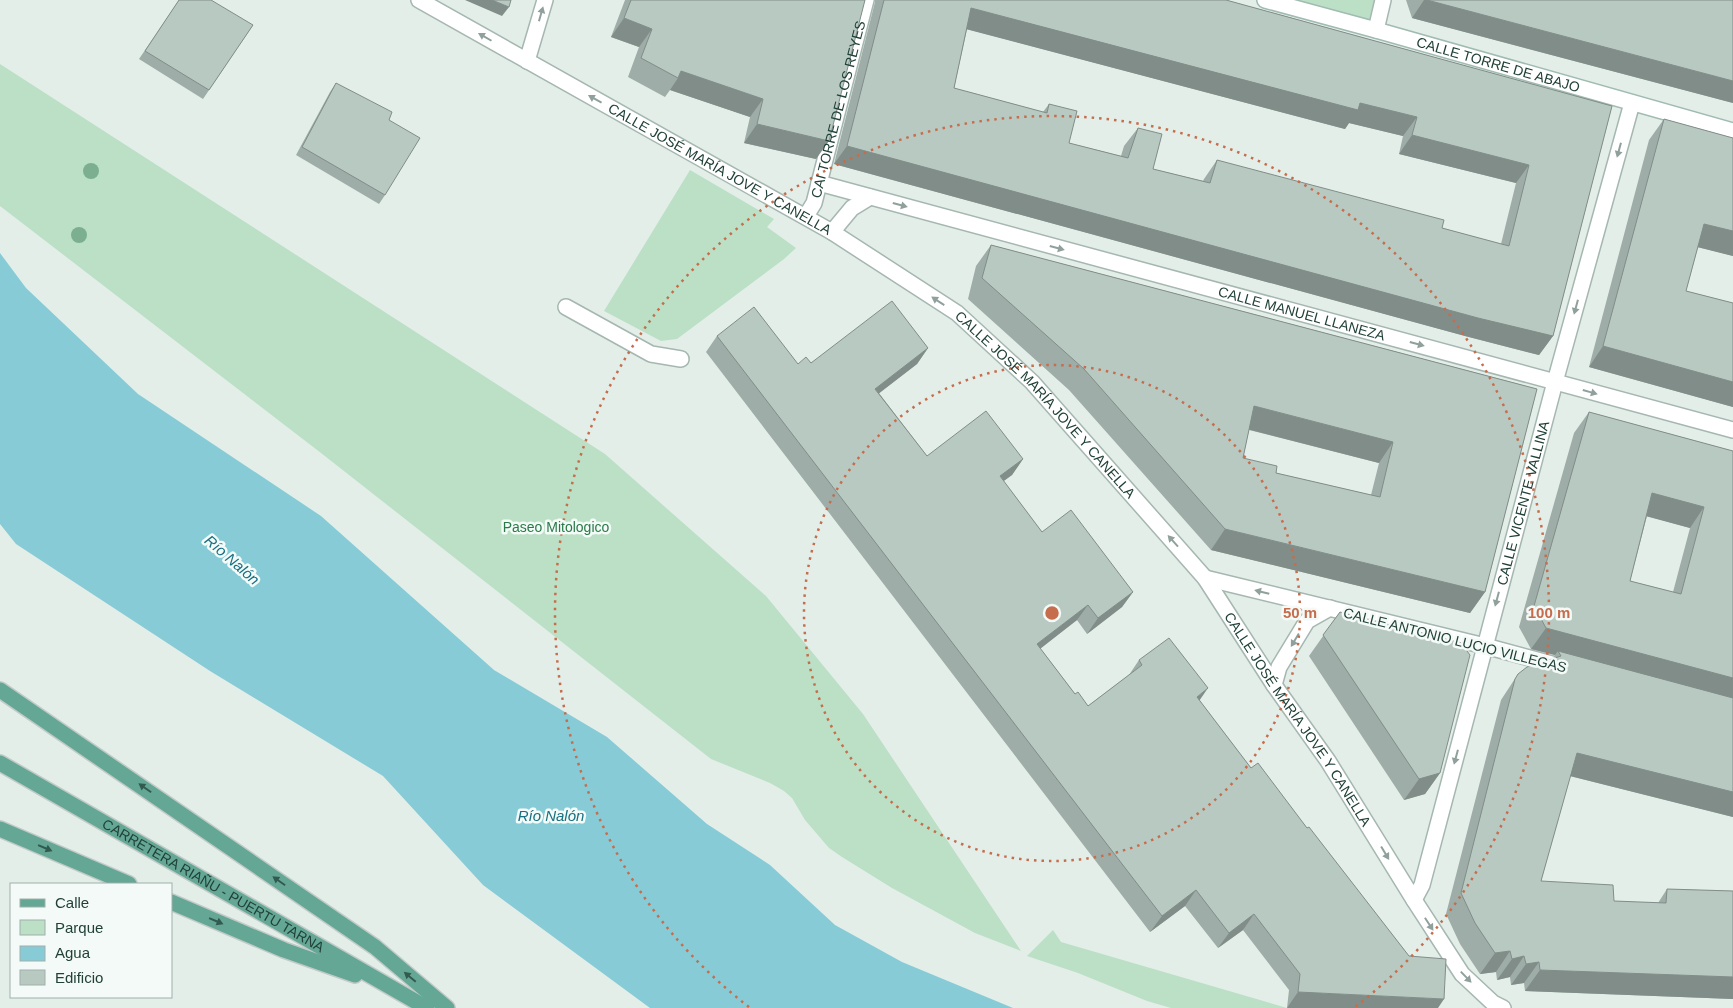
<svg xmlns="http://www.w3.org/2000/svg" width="1733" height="1008" viewBox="0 0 1733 1008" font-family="Arial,sans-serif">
	<rect width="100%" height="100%" fill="#e3eee9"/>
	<path fill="#bbe0c5" d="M 1265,0 L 1383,0 L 1376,30 Z
		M 0,64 L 605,454 L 766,596 L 863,714 L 1021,951 L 975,933 L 892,888 L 842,857 L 829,848 L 805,820 L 792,798 L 784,791 L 770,783 L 711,759 L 321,453 L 0,206 Z
		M 690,170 L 774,219 L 767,227 L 796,248 L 784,259 L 677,339 L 661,341 L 604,311 Z
		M 1053,930 L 1061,942 L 1287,1008 L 1296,1008 L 1171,1008 L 1147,1001 L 1078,973 L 1027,956 Z"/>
	<path fill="#87cbd7" d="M 0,253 L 26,288 L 138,394 L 321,516 L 494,670 L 607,737 L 707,824 L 770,865 L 835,925 L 902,962 L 1013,1008 L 650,1008 L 483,885 L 383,776 L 210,671 L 16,544 L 0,524 Z"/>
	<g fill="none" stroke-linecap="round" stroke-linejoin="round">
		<defs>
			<path id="lane" d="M 566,307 L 651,354 L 681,359"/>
			<g id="street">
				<path id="s1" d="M 419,0 L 832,232 L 957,313 L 1032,382 L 1205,578 L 1274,685 L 1328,761 L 1414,900 L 1462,974 L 1493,1003 L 1503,1008"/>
				<path d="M 1376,30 L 1383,0"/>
				<path d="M 527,61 L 545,0"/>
				<path id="s2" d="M 819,183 L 1733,430"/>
				<path id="s3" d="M 806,216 L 814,203 L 866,0"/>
				<path d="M 832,232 L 852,208 L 870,197"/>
				<path d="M 1205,578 L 1485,646 L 1563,667"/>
				<path d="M 1274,685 L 1279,667 L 1307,621 L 1330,608"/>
				<path id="s4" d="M 1414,900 L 1422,885 L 1555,382 L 1632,103"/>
			</g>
			<g id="secondary">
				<path id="s5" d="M 1265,0 L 1376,30 L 1733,131"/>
			</g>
			<g id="primary">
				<path d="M 0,690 L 375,947 L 447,1008"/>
				<path id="s6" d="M 0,763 L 427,1008"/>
				<path d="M 0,829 L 129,884"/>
				<path d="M 171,902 L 284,950 L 355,975"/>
			</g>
		</defs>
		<use href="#lane" stroke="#a5b7b0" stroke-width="18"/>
		<use href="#street" stroke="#a5b7b0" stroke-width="18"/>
		<use href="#secondary" stroke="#a0bbb1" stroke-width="18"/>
		<use href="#primary" stroke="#c1cac7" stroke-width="18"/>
		<use href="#lane" stroke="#fff" stroke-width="15"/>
		<use href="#street" stroke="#fff" stroke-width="15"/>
		<use href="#secondary" stroke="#fff" stroke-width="15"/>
		<use href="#primary" stroke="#64a795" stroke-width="15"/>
	</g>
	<g fill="#7caf90">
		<circle cx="91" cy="171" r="8"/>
		<circle cx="79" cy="235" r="8"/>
	</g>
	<path fill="#9eada7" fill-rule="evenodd" d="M 179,0 L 253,25 L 203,99 L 139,59 Z
		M 625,0 L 865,0 L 816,159 L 744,143 L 750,117 L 670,90 L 665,97 L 628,77 L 639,47 L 611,37 Z
		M 875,0 L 1226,0 L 1612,106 L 1553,336 L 1539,355 L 1465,336 L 834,164 L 875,2 ZM 967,29 L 1345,129 L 1349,123 L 1403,136 L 1399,154 L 1516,183 L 1501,244 L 1442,228 L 1217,160 L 1204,179 L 1203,181 L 1153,169 L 1138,128 L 1124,146 L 1121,156 L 1069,143 L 1049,104 L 1043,112 L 954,88 Z
		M 1406,0 L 1733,0 L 1733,103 L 1412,18 Z
		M 336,83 L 385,195 L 379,204 L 296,155 L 330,92 Z
		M 1664,119 L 1733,138 L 1733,256 L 1698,247 L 1686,291 L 1733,303 L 1733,407 L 1589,367 L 1649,140 Z
		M 991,245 L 1537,389 L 1485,592 L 1470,613 L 1211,550 L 1069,390 L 968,299 L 976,266 ZM 1249,430 L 1379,463 L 1371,495 L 1276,473 L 1243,458 Z
		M 717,336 L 798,364 L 928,348 L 917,364 L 879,393 L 927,456 L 1023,459 L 1012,475 L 1003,481 L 1042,532 L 1133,592 L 1122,607 L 1087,634 L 1077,620 L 1040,648 L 1075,694 L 1088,706 L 1129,675 L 1139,660 L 1199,700 L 1251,768 L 1307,828 L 1409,956 L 1287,1008 L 1289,990 L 1243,930 L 1218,948 L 1185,906 L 1150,932 L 706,352 Z
		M 1589,412 L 1733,451 L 1733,817 L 1570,776 L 1541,881 L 1614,901 L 1658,903 L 1667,889 L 1733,891 L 1733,999 L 1525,991 L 1524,983 L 1511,985 L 1510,977 L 1497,980 L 1496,972 L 1480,974 L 1460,944 L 1446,914 L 1501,700 L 1518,674 L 1552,659 L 1555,655 L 1531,649 L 1519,627 L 1574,433 ZM 1647,516 L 1690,528 L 1673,592 L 1630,581 Z
		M 1340,612 L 1440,773 L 1425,794 L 1404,800 L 1309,656 Z"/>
	<path fill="#818d88" d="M 465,0 L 492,0 L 509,7 L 502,16 Z
		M 1424,0 L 1427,0 L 1733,81 L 1733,103 L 1412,18 Z
		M 971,8 L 1360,103 L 1417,117 L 1403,136 L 1349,123 L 1345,129 L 958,27 Z
		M 624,18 L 652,29 L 639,47 L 611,37 Z
		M 681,71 L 763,99 L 750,117 L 670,90 L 678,78 Z
		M 757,124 L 829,141 L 816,159 L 744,143 Z
		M 1412,135 L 1529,165 L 1516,183 L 1399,154 Z
		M 847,146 L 1553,336 L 1539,355 L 1465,336 L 834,164 Z
		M 1704,224 L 1733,231 L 1733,256 L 1689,245 Z
		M 1603,346 L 1733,382 L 1733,407 L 1589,367 Z
		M 928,348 L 917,364 L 864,405 L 875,389 Z
		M 1254,406 L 1393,442 L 1379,463 L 1239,427 Z
		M 1023,459 L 1012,475 L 989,492 L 1000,476 Z
		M 1652,493 L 1704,507 L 1690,528 L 1638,514 Z
		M 1225,529 L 1485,592 L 1470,613 L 1211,550 Z
		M 1133,592 L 1122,607 L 1087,634 L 1098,618 Z
		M 1088,605 L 1077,620 L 1026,660 L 1037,644 Z
		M 1546,628 L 1733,678 L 1733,703 L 1561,656 L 1558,651 L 1555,655 L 1531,649 Z
		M 1208,688 L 1197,704 L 1197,697 Z
		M 1577,753 L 1733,792 L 1733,817 L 1562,774 Z
		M 1440,773 L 1425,794 L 1404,800 L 1419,779 Z
		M 1196,890 L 1185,906 L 1150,932 L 1162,916 Z
		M 1254,914 L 1243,930 L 1218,948 L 1229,933 Z
		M 1510,951 L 1496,972 L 1480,974 L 1495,953 Z
		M 1524,956 L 1510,977 L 1497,980 L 1512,959 Z
		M 1539,962 L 1524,983 L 1511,985 L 1526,964 Z
		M 1540,970 L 1733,977 L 1733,999 L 1525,991 Z
		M 1298,992 L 1444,999 L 1438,1008 L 1287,1008 Z"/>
	<path fill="#b8c9c2" stroke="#818d88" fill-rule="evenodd" d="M 179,0 L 211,0 L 253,25 L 209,90 L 145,51 Z
		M 492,0 L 511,0 L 509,7 Z
		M 631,0 L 865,0 L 829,141 L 757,124 L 763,99 L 681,71 L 678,78 L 641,58 L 652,29 L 624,18 Z
		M 884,0 L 1226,0 L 1612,106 L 1553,336 L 1478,318 L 847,146 ZM 971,8 L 1358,110 L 1360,103 L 1417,117 L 1412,135 L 1529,165 L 1509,246 L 1442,228 L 1444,220 L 1217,160 L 1210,183 L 1153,169 L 1162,134 L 1138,128 L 1128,158 L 1069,143 L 1077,111 L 1049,104 L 1047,113 L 954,88 Z
		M 1427,0 L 1733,0 L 1733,81 Z
		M 336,83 L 392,112 L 389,120 L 420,138 L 385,195 L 302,147 Z
		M 1664,119 L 1733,138 L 1733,231 L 1704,224 L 1686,291 L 1733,303 L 1733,382 L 1603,346 Z
		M 991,245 L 1537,389 L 1485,592 L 1225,529 L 1084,369 L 982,278 ZM 1254,406 L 1393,442 L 1380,497 L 1276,473 L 1277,466 L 1243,458 Z
		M 892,301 L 928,348 L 875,389 L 927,456 L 986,411 L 1023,459 L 1000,476 L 1042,532 L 1071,510 L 1133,592 L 1098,618 L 1088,605 L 1037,644 L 1075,694 L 1078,692 L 1088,706 L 1142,665 L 1139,660 L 1169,638 L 1208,688 L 1197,697 L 1251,768 L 1258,763 L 1307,828 L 1309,827 L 1409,956 L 1446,959 L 1444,999 L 1298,992 L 1300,974 L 1254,914 L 1229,933 L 1196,890 L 1162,916 L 717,336 L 754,307 L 798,364 L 806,357 L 811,363 Z
		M 1589,412 L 1733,451 L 1733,678 L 1546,628 L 1534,606 ZM 1652,493 L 1704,507 L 1681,594 L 1630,581 Z
		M 1340,612 L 1461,643 L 1470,655 L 1440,773 L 1419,779 L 1323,635 Z
		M 1558,651 L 1733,698 L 1733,792 L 1577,753 L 1541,881 L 1613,885 L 1614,901 L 1666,903 L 1667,889 L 1733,891 L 1733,977 L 1540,970 L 1539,962 L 1526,964 L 1524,956 L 1512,959 L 1510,951 L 1495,953 L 1475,923 L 1461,893 L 1515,679 L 1518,674 L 1527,667 L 1561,656 Z"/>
	<defs><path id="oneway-solid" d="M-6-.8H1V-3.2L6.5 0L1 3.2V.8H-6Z" transform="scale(1.25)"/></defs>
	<g fill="#90a09c">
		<use href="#oneway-solid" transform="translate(541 14) rotate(-74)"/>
		<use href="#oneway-solid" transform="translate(485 37) rotate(-150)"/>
		<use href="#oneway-solid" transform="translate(595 99) rotate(-151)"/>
		<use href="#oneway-solid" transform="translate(1619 150) rotate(105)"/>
		<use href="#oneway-solid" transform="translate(900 205) rotate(15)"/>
		<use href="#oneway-solid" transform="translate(1057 248) rotate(15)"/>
		<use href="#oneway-solid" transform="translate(938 301) rotate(-147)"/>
		<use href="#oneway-solid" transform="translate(1576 307) rotate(105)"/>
		<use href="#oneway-solid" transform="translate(1417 344) rotate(15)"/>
		<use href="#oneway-solid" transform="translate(1590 392) rotate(16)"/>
		<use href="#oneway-solid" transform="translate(1173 541) rotate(-132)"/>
		<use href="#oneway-solid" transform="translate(1262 592) rotate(-166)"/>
		<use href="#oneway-solid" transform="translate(1497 599) rotate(105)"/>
		<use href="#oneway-solid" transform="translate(1295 640) rotate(121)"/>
		<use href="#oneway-solid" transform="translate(1456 757) rotate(105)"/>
		<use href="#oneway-solid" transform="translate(1385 853) rotate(59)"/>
		<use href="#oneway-solid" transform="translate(1429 924) rotate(57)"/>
		<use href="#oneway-solid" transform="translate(1466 977) rotate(46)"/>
	</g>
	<g fill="#325a4f">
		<use href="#oneway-solid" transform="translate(145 788) rotate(-145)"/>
		<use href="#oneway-solid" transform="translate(45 848) rotate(23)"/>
		<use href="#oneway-solid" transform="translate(279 881) rotate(-145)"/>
		<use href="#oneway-solid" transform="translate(216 921) rotate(23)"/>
		<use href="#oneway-solid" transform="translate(410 977) rotate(-140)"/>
	</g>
	<g fill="none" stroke="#c56d4c" stroke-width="2.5" stroke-dasharray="2.5 5">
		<circle cx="1052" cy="613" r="248"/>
		<path d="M749 1007A497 497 0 1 1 1355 1007"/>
	</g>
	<g text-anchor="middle" stroke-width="5" stroke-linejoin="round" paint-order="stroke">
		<g font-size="14" fill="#214138" stroke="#f4faf7">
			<text dy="5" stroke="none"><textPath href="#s5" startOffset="242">CALLE TORRE DE ABAJO</textPath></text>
			<text dy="5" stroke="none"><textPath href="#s3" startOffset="112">CAI TORRE DE LOS REYES</textPath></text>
			<text dy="5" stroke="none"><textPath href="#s1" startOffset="345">CALLE JOSÉ MARÍA JOVE Y CANELLA</textPath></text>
			<text dy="5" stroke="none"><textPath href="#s2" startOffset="500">CALLE MANUEL LLANEZA</textPath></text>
			<text dy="5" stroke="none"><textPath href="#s1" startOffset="750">CALLE JOSÉ MARÍA JOVE Y CANELLA</textPath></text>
			<text dy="5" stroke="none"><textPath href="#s4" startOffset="412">CALLE VICENTE VALLINA</textPath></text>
			<text transform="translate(1455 640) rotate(14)" y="5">CALLE ANTONIO LUCIO VILLEGAS</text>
			<text dy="5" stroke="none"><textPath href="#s1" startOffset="1155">CALLE JOSÉ MARÍA JOVE Y CANELLA</textPath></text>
			<text dy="5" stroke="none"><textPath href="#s6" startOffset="246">CARRETERA RIAÑU - PUERTU TARNA</textPath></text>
		</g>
		<g font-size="14" fill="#287b48" stroke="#f4faf7">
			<text x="556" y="532">Paseo Mitologico</text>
		</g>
		<g font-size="15" font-style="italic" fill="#167082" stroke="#f4faf7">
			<text transform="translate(232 560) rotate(41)" y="5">Río Nalón</text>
			<text x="551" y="821">Río Nalón</text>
		</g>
	</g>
	<circle cx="1052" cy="613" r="8" fill="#c56d4c" stroke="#f4faf7" stroke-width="2.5"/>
	<g font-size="15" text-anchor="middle" font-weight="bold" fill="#c56d4c" stroke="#f4faf7" stroke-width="5" stroke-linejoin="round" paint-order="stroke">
		<text x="1300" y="618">50 m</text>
		<text x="1549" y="618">100 m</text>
	</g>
	<rect x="10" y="883" width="162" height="115" fill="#f4faf7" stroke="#a0b0ab"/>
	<rect x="20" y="899" width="25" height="8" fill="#64a795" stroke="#a0b0ab"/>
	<text x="55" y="908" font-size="15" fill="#214138">Calle</text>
	<rect x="20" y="920" width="25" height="15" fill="#bbe0c5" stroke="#a0b0ab"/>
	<text x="55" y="933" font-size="15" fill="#214138">Parque</text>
	<rect x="20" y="946" width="25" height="15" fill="#87cbd7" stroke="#a0b0ab"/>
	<text x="55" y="958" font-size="15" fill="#214138">Agua</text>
	<rect x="20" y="970" width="25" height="15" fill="#b8c9c2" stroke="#a0b0ab"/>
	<text x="55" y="983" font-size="15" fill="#214138">Edificio</text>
</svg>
